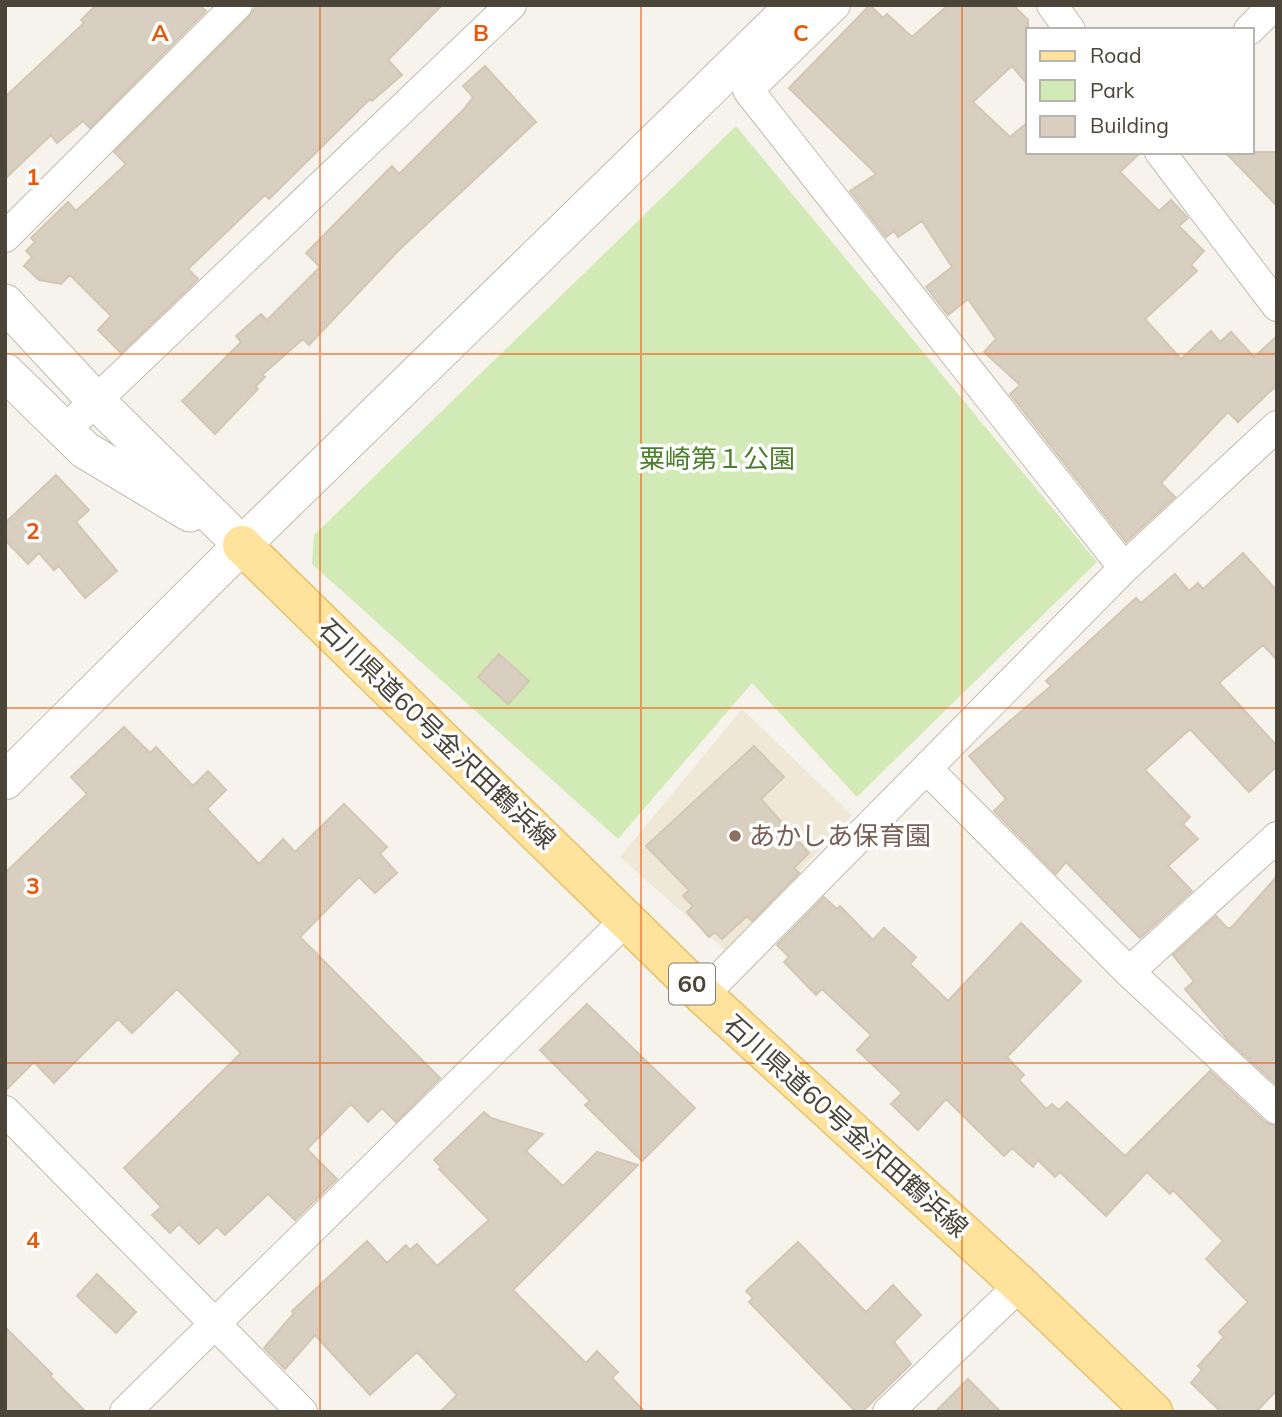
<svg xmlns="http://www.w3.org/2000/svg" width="1282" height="1417" viewBox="0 0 1282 1417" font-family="Mulish,'Noto Sans JP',sans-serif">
	<rect width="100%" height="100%" fill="#f6f3ec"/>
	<path fill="#efe8d6" d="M 742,709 L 852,815 L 726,951 L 620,857 Z"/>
	<path fill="#d2eab5" d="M 736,126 L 1097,562 L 857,797 L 752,683 L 618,839 L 312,564 L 314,535 Z"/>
	<path fill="#d8cfc1" stroke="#d3c7b4" stroke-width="2" d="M 96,5 L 199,5 L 206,11 L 90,128 L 83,121 L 57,143 L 51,135 L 5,179 L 5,97 L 84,23 L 81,20 Z
		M 257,5 L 442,5 L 388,60 L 402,75 L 372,101 L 370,99 L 269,199 L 265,195 L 188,269 L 198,279 L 121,353 L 98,330 L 111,316 L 70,275 L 61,284 L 39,280 L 24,266 L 32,257 L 26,251 L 35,242 L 31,238 L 68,202 L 76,211 L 126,164 L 114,152 L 249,17 Z
		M 870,5 L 883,18 L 887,14 L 912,37 L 948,5 L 1013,5 L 1028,20 L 1028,85 L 1012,66 L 973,102 L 1010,137 L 1028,122 L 1028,152 L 1141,152 L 1120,172 L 1159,211 L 1171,200 L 1188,218 L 1179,226 L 1204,251 L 1191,265 L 1197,271 L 1145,319 L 1181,359 L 1211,331 L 1220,342 L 1231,332 L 1254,357 L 1277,336 L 1277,385 L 1238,422 L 1228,412 L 1161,483 L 1175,497 L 1126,542 L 1010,394 L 1020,385 L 984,352 L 996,339 L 968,299 L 948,315 L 926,287 L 952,267 L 922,221 L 898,237 L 894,231 L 886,237 L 850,191 L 876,174 L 789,88 Z
		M 485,66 L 536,122 L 400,249 L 309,345 L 303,339 L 262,375 L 265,377 L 255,387 L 258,389 L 215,434 L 182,401 L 241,342 L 236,336 L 261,314 L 267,320 L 320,267 L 306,253 L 392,166 L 399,174 L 464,109 L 473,97 L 463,86 Z
		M 1225,152 L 1277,152 L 1277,206 Z
		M 56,475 L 89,510 L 76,522 L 117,571 L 85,598 L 59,566 L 54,570 L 39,553 L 28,564 L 5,540 L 5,523 Z
		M 1243,553 L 1277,591 L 1277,660 L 1263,645 L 1219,683 L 1277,746 L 1277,766 L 1249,792 L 1190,729 L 1145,770 L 1190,817 L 1183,824 L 1198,839 L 1168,866 L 1192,891 L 1140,938 L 1066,862 L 1056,874 L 994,811 L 1006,799 L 969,756 L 1051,686 L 1046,681 L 1136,598 L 1141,603 L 1175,574 L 1189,591 L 1198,583 L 1203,589 Z
		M 499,654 L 529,681 L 508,704 L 478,677 Z
		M 124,727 L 150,753 L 156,747 L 193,786 L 208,771 L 226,790 L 207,809 L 259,864 L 283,839 L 295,852 L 344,804 L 387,847 L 380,854 L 397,873 L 375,893 L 359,877 L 300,937 L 440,1078 L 396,1122 L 382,1108 L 368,1122 L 351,1104 L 307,1149 L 337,1179 L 295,1220 L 268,1194 L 225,1235 L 217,1227 L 199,1244 L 179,1224 L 170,1233 L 152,1215 L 161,1207 L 124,1168 L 241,1053 L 177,989 L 132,1033 L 118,1019 L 54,1083 L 34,1062 L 5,1091 L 5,873 L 87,794 L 71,777 Z
		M 754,746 L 784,777 L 761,799 L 809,853 L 794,868 L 799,873 L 752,921 L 747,916 L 722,939 L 715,932 L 709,937 L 687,912 L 693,906 L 683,896 L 689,890 L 646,846 Z
		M 1277,876 L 1277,1085 L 1228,1040 L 1185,989 L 1194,981 L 1173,955 L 1216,916 L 1227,928 L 1231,928 Z
		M 824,897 L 837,909 L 840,906 L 873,940 L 884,928 L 916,957 L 910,964 L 948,1001 L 1021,923 L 1081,981 L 1007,1057 L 1024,1075 L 1019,1080 L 1046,1109 L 1052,1104 L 1059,1110 L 1067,1102 L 1125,1156 L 1210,1071 L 1265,1122 L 1277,1126 L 1277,1390 L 1256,1412 L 1221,1412 L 1191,1383 L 1202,1370 L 1198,1366 L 1224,1337 L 1219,1332 L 1248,1302 L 1206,1259 L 1223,1241 L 1173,1190 L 1170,1194 L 1147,1172 L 1106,1216 L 1060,1172 L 1055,1177 L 1038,1160 L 1033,1167 L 1012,1148 L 1004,1156 L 946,1099 L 918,1130 L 891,1104 L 902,1093 L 857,1050 L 871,1035 L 822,989 L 816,995 L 784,962 L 789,957 L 777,945 Z
		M 587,1004 L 695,1108 L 642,1161 L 585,1105 L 590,1101 L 540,1050 Z
		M 484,1112 L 491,1118 L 543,1134 L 526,1151 L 563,1186 L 597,1152 L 638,1165 L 513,1290 L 586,1363 L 597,1351 L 618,1372 L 612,1378 L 645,1412 L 440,1412 L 457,1395 L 417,1352 L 370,1395 L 315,1335 L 285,1369 L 264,1348 L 294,1313 L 292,1311 L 367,1241 L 387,1263 L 406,1245 L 410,1250 L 417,1244 L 437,1266 L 489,1220 L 439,1169 L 441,1167 L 434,1160 Z
		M 798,1242 L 866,1312 L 893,1285 L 921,1315 L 894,1342 L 911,1364 L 862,1412 L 856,1412 L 749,1302 L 753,1298 L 746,1291 Z
		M 97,1274 L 136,1312 L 116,1333 L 77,1296 Z
		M 5,1327 L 52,1374 L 50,1376 L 86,1412 L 5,1412 Z
		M 968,1379 L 1001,1412 L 935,1412 Z"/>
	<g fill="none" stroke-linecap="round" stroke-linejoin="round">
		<defs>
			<path id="minor" d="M 835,5 L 748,90 L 1124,568
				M 1052,5 L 1070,30
				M 1249,30 L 1274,5
				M 1160,152 L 1277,306
				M 5,237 L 237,5
				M 65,430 L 511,5
				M 928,770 L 1129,972 L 1277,1109
				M 1129,972 L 1277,837
				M 703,995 L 1124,568 L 1277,426
				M 5,1111 L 302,1412
				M 125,1412 L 627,919
				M 888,1412 L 1020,1285"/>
			<path id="tertiary" d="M 5,303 L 96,401 L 242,545
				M 5,372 L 85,450 L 190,513
				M 5,781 L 242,545 L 795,5"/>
			<path id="primary" d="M 242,545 L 703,995 L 1020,1285 L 1153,1412"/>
		</defs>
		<use href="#minor" stroke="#c2bbae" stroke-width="32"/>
		<use href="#tertiary" stroke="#c2bbae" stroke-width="39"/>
		<use href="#primary" stroke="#e6c16a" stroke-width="41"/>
		<use href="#minor" stroke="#fff" stroke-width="30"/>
		<use href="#tertiary" stroke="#fff" stroke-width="37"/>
		<use href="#primary" stroke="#ffe39c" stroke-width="38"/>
	</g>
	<path fill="none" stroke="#e8590c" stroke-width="2" stroke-opacity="0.55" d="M 320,5 L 320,1412M 641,5 L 641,1412M 962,5 L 962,1412M 5,354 L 1277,354M 5,708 L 1277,708M 5,1063 L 1277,1063"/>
	<circle fill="#8d6e63" stroke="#fff" stroke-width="2.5" cx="735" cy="836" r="7"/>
	<g text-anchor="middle" stroke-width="7" stroke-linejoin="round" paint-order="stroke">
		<rect fill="#fff" stroke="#817c74" stroke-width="2" x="669" y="963.5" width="46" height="41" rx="5"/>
		<g font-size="24" font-weight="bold" fill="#4b4439">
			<text x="692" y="992">60</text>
		</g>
		<g font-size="26" fill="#4a7f2a" stroke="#fff">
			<text x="717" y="468">粟崎第１公園</text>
		</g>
		<g font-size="26" fill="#4b4439" stroke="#fff">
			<text transform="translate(437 734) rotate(44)" y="9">石川県道60号金沢田鶴浜線</text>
			<text transform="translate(846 1126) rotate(42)" y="9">石川県道60号金沢田鶴浜線</text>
		</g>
		<g font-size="26" fill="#785e54" stroke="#fff" text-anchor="start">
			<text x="749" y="845">あかしあ保育園</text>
		</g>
	</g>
	<g font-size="23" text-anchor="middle" font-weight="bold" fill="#e8590c" stroke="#fff" stroke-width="7" stroke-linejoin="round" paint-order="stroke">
		<text x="160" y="41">A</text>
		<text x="481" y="41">B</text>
		<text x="801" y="41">C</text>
		<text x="33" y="185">1</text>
		<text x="33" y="539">2</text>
		<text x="33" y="894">3</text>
		<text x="33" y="1248">4</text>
	</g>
	<rect width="1282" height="1417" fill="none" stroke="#4b4439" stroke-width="14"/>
	<rect x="1026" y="28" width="228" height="126" fill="#ffffff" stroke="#b7b4b0" stroke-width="2"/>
	<rect x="1040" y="51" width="35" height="10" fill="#ffe39c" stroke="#b7b4b0" stroke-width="2"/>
	<text x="1090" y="63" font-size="21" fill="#4b4439">Road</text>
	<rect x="1040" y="80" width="35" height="21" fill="#d2eab5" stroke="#b7b4b0" stroke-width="2"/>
	<text x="1090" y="98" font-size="21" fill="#4b4439">Park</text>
	<rect x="1040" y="116" width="35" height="21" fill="#d8cfc1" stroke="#b7b4b0" stroke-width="2"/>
	<text x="1090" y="133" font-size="21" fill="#4b4439">Building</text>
</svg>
